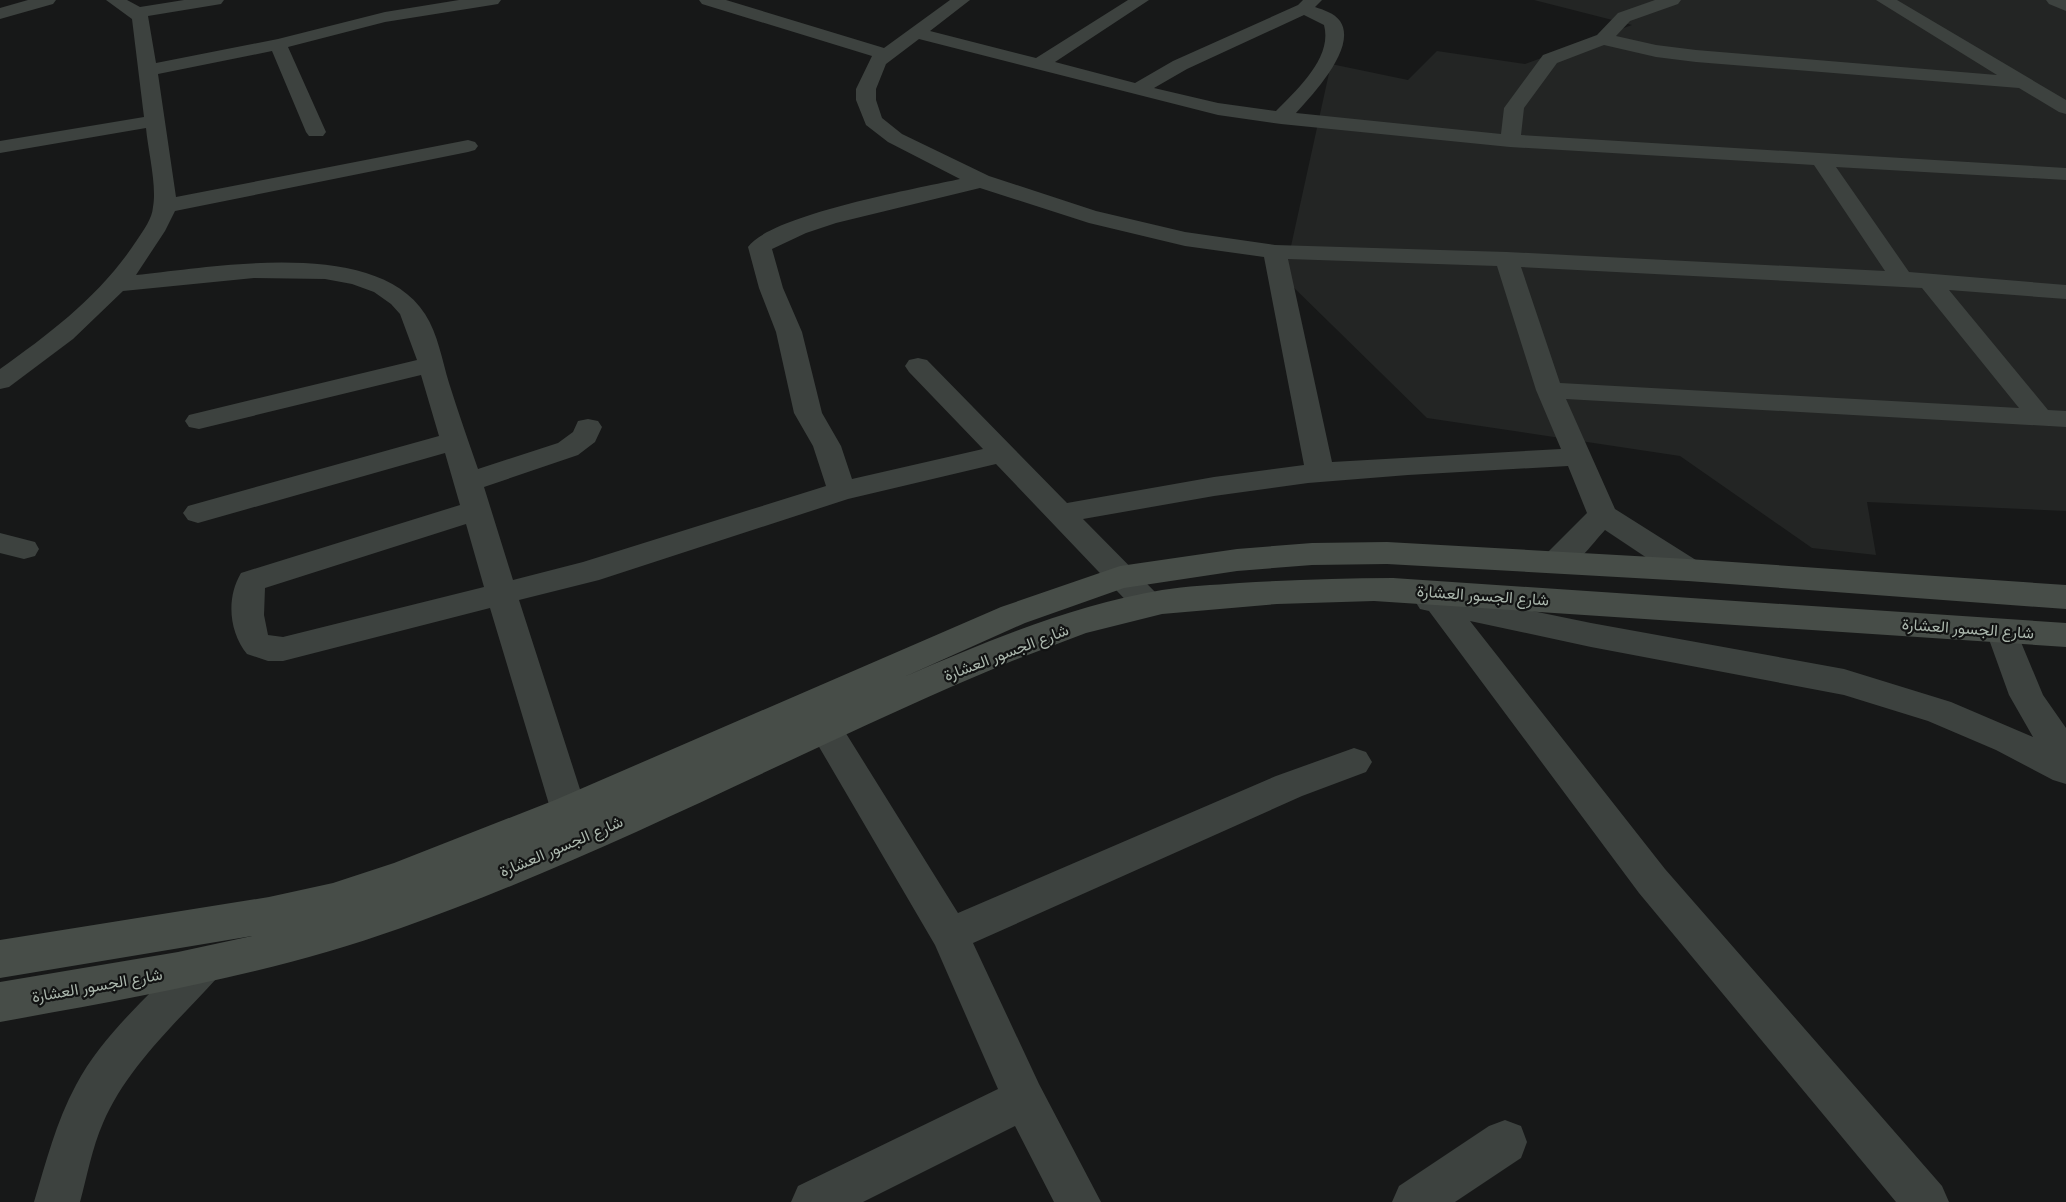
<svg xmlns="http://www.w3.org/2000/svg" width="2066" height="1202" viewBox="0 0 2066 1202" font-family="Figtree,Vazirmatn,sans-serif">
	<rect width="100%" height="100%" fill="#171818"/>
	<path fill="#232524" d="M 1534,0 L 2066,0 L 2066,511 L 1867,502 L 1876,555 L 1812,548 L 1680,456 L 1427,418 L 1284,278 L 1331,64 L 1408,80 L 1437,51 L 1525,64 L 1632,25 Z"/>
	<g fill="none" stroke-linecap="round" stroke-linejoin="round">
		<path fill="#3d423f" fill-rule="evenodd" d="M 28,0 L 56,0 L 53,4 L 0,19 L 0,8 Z
			M 106,0 L 127,0 L 140,7 L 184,0 L 224,0 L 221,4 L 215,5 L 148,16 L 156,63 L 278,39 L 385,12 L 459,0 L 501,0 L 498,4 L 492,5 L 385,22 L 288,47 L 326,132 L 323,136 L 309,136 L 306,132 L 272,51 L 158,74 L 176,197 L 468,140 L 475,142 L 478,146 L 475,150 L 468,152 L 175,211 L 165,231 L 136,275 C 213,267 376,237 425,314 C 438,334 442,360 449,383 C 458,412 468,440 478,469 L 558,443 L 573,432 L 578,421 L 588,419 L 598,421 L 602,427 L 595,442 L 578,455 L 484,487 L 513,580 L 583,562 L 826,486 L 813,446 L 794,413 L 776,332 L 759,288 L 748,247 C 770,215 919,188 960,179 L 888,142 L 866,125 L 856,100 L 856,89 L 872,56 L 702,4 L 699,0 L 726,0 L 884,48 L 950,0 L 970,0 L 930,31 L 1036,58 L 1128,0 L 1149,0 L 1055,62 L 1135,83 L 1173,61 L 1298,5 L 1303,0 L 1322,0 L 1315,7 C 1324,10 1334,13 1340,21 C 1358,47 1312,95 1296,113 L 1501,134 L 1504,108 L 1543,55 L 1597,35 L 1618,13 L 1655,0 L 1681,0 L 1678,4 L 1630,21 L 1616,36 L 1656,45 L 1696,50 L 1997,75 L 1876,0 L 1897,0 L 2066,100 L 2066,114 L 2059,112 L 2019,88 L 1696,62 L 1656,57 L 1604,45 L 1557,63 L 1524,108 L 1521,135 L 2066,168 L 2066,180 L 1836,167 L 1909,272 L 2066,285 L 2066,299 L 1949,290 L 2048,410 L 2066,411 L 2066,427 L 1566,399 L 1615,509 L 1699,562 L 1703,570 L 1699,578 L 1688,581 L 1677,578 L 1605,530 C 1589,547 1571,577 1545,569 L 1541,562 L 1545,555 L 1587,513 L 1568,466 L 1408,475 L 1308,483 L 1214,496 L 1083,519 L 1160,597 L 1165,605 L 1160,613 L 1149,616 L 1138,613 L 996,464 L 848,499 L 599,580 L 519,600 L 587,811 L 582,822 L 569,826 L 556,822 L 551,811 L 490,608 L 283,661 L 268,661 L 247,654 C 229,632 226,598 241,573 L 460,505 L 445,453 L 198,523 L 188,520 L 183,513 L 188,506 L 439,436 L 421,375 L 199,429 L 189,427 L 185,421 L 189,415 L 417,360 L 400,314 L 391,304 L 374,292 L 352,284 L 325,279 L 254,278 L 123,291 L 73,339 L 9,387 L 0,389 L 0,369 C 52,332 102,294 137,240 C 144,229 152,219 153,207 C 157,185 148,151 146,128 L 0,153 L 0,141 L 144,117 L 132,19 ZM 1304,15 L 1324,25 C 1333,58 1296,90 1276,111 L 1218,103 L 1154,88 L 1187,69 ZM 919,39 L 1218,115 L 1281,124 L 1510,147 L 1814,165 L 1885,271 L 1507,252 L 1275,245 L 1185,232 L 1096,211 L 989,176 L 902,134 L 882,118 L 876,100 L 876,89 L 886,64 ZM 980,188 L 1089,223 L 1185,246 L 1264,257 L 1304,465 L 1214,477 L 1067,503 L 927,360 L 918,358 L 909,360 L 905,366 L 909,372 L 983,449 L 852,479 L 841,446 L 822,413 L 802,332 L 783,288 L 772,249 L 806,233 L 836,223 ZM 1288,259 L 1497,266 L 1536,390 L 1561,449 L 1332,462 ZM 1521,267 L 1922,288 L 2019,408 L 1560,383 ZM 466,524 L 484,587 L 283,637 L 268,635 L 264,615 L 265,588 Z
			M 2046,0 L 2066,0 L 2066,11 L 2049,4 Z
			M 0,533 L 35,542 L 39,549 L 35,556 L 24,559 L 0,553 Z
			M 1431,590 L 1591,623 L 1844,669 L 1951,702 L 2033,737 L 2009,695 L 1986,631 L 1991,623 L 2002,619 L 2013,623 L 2043,695 L 2066,728 L 2066,784 L 2053,780 L 1996,750 L 1928,721 L 1844,695 L 1591,647 L 1470,621 L 1665,869 L 1942,1186 L 1949,1202 L 1896,1202 L 1639,893 L 1429,611 L 1420,609 L 1415,601 L 1420,593 Z
			M 825,715 L 837,719 L 958,913 L 1276,776 L 1354,748 L 1366,752 L 1372,762 L 1366,772 L 1302,796 L 973,943 L 1039,1084 L 1101,1202 L 1054,1202 L 1015,1126 L 863,1202 L 791,1202 L 798,1186 L 998,1089 L 935,945 L 808,728 L 813,719 Z
			M 202,948 L 216,953 L 222,966 L 216,979 C 176,1023 127,1067 103,1123 C 92,1148 87,1176 80,1202 L 34,1202 C 46,1162 56,1122 76,1085 C 95,1049 125,1018 154,989 C 169,973 182,956 202,948 Z
			M 1505,1120 L 1521,1126 L 1527,1142 L 1521,1158 L 1455,1202 L 1392,1202 L 1399,1186 L 1489,1126 Z"/>
		<path fill="#474d48" fill-rule="evenodd" d="M 1387,542 L 1688,559 L 2066,585 L 2066,609 L 1688,581 L 1387,564 L 1312,565 L 1237,571 L 1124,588 L 1025,623 L 904,677 C 987,641 1073,605 1162,590 C 1187,586 1213,585 1239,583 C 1290,580 1341,578 1393,578 L 2066,623 L 2066,647 L 1374,601 L 1277,604 L 1162,614 L 1086,633 L 1012,661 C 807,746 611,854 401,928 C 268,975 137,997 0,1022 L 0,982 L 178,952 L 252,936 L 0,978 L 0,940 L 269,897 L 333,883 L 394,863 L 555,800 L 1001,607 L 1120,566 L 1237,549 L 1312,543 Z"/>
	</g>
	<g text-anchor="middle" stroke-width="4.5" stroke-linejoin="round" paint-order="stroke">
		<g font-size="16" fill="#abb7ad" stroke="#121313">
			<text transform="translate(1483 595) rotate(4)" y="6">شارع الجسور العشارة</text>
			<text transform="translate(1968 628) rotate(4)" y="6">شارع الجسور العشارة</text>
			<text transform="translate(1006 652) rotate(-21)" y="6">شارع الجسور العشارة</text>
			<text transform="translate(561 846) rotate(-23)" y="6">شارع الجسور العشارة</text>
			<text transform="translate(97 985) rotate(-10)" y="6">شارع الجسور العشارة</text>
		</g>
	</g>
</svg>
